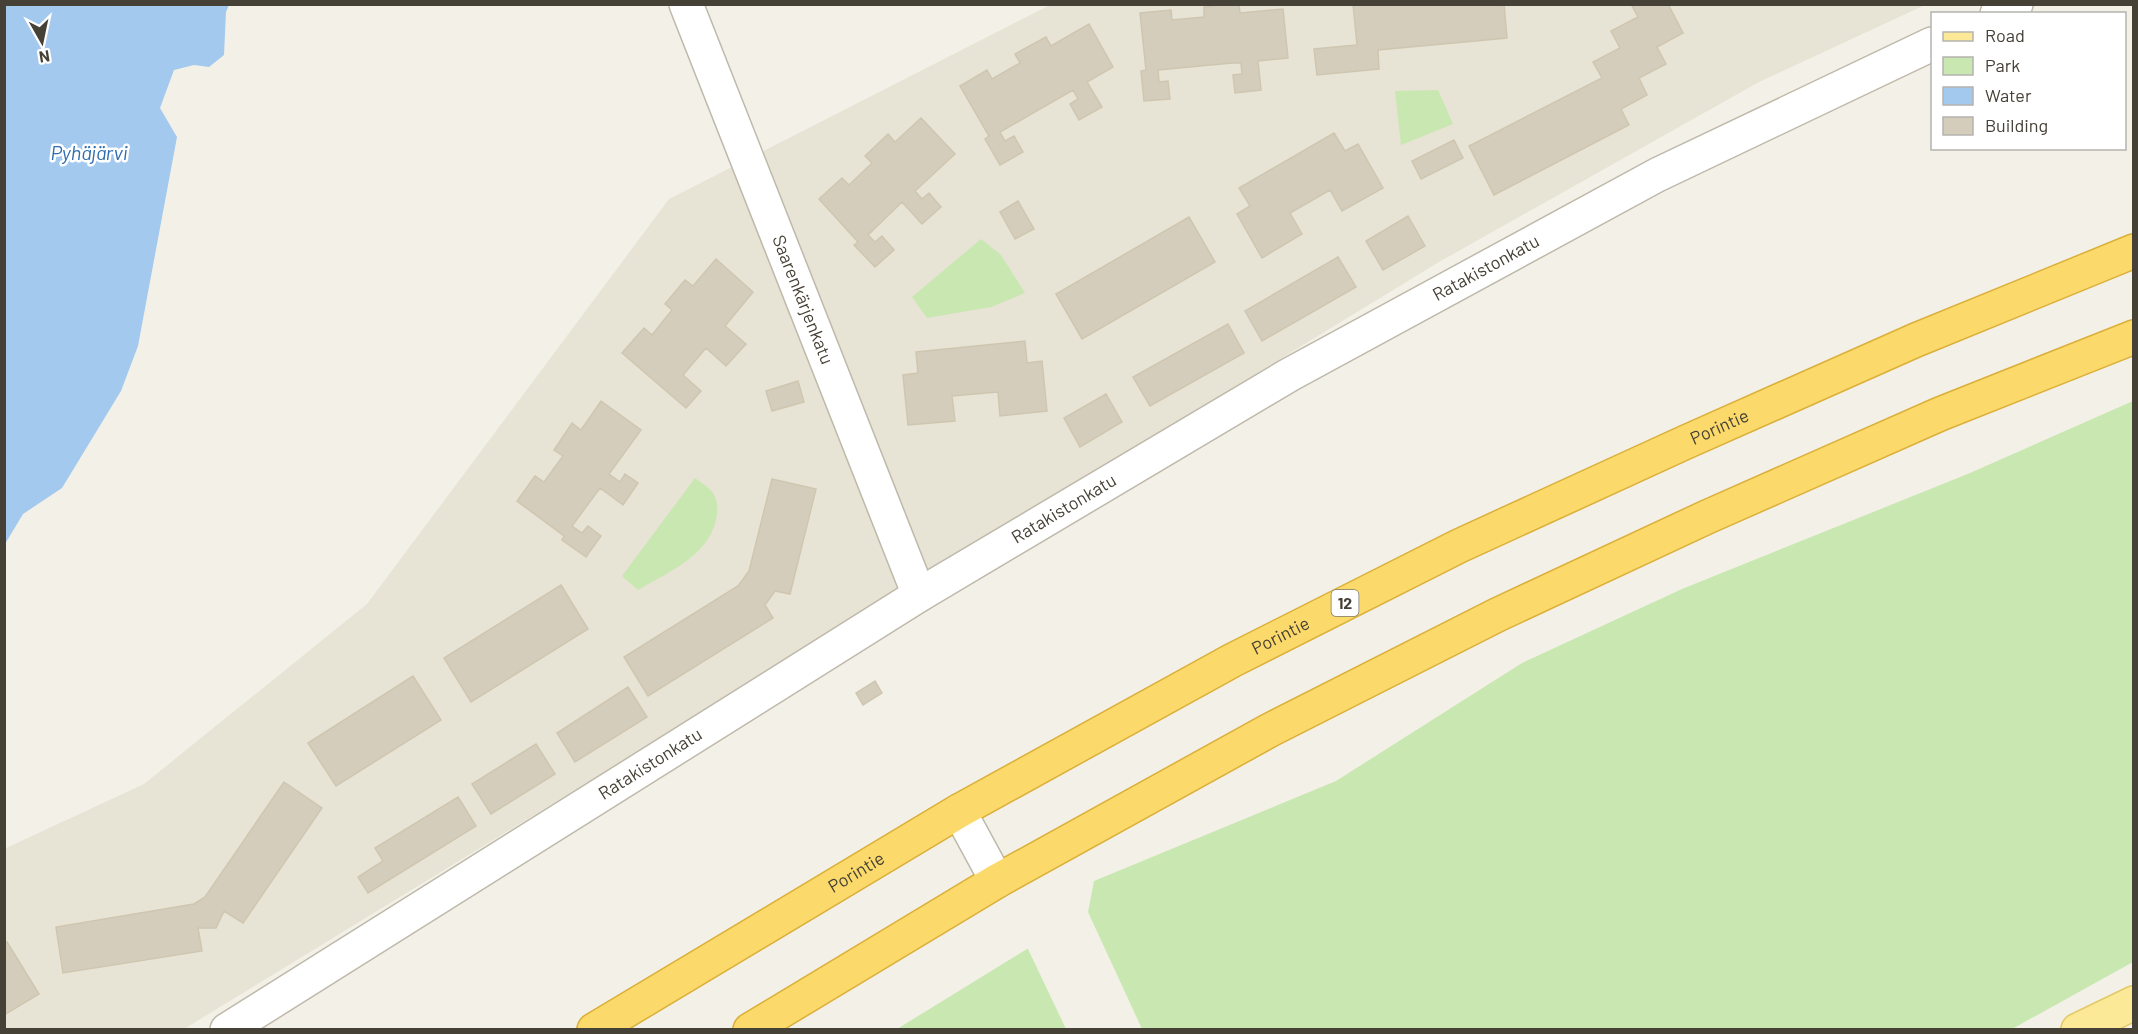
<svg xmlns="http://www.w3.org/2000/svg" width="2138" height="1034" viewBox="0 0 2138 1034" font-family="Barlow,sans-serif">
	<rect width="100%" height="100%" fill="#f3f1e7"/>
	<path fill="#e7e3d5" d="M 1050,5 L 1925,5 L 1759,82 L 1439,262 L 184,1029 L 5,1029 L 4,849 L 144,784 L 367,604 L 669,199 Z"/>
	<path fill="#c9e7b0" d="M 1438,90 L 1453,124 L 1401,145 L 1395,91 Z
		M 981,239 L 1001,255 L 1025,293 L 991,307 L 927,318 L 912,297 Z
		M 2133,401 L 2133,962 L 2012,1029 L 1142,1029 L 1088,912 L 1094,881 L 1336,781 L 1522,663 L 1682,589 L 1970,473 Z
		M 695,478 C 700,482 709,487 713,493 C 718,501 718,512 716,520 C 707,557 668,572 638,590 L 622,576 Z
		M 1028,949 L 1066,1029 L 897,1029 L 1027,949 Z"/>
	<path fill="#a4c9ef" d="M 5,4 L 229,5 L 226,12 L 224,55 L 209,67 L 194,65 L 174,70 L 160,108 L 177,137 L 138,346 L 121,391 L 62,488 L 23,514 L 5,544 Z"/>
	<path fill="#d5cdbc" stroke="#cfc6b0" stroke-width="1.5" d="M 1226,4 L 1239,4 L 1240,13 L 1283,9 L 1288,58 L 1258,61 L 1261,90 L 1235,93 L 1233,75 L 1242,74 L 1241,63 L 1232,63 L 1158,70 L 1159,82 L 1168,81 L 1170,99 L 1144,101 L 1141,71 L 1146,70 L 1140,13 L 1171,10 L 1172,20 L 1204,17 L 1204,7 Z
		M 1353,4 L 1504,4 L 1507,38 L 1378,50 L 1379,69 L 1317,75 L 1314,49 L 1357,45 Z
		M 1631,4 L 1668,4 L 1683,33 L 1657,47 L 1666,64 L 1639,78 L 1647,95 L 1621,109 L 1629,125 L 1494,195 L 1469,146 L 1602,78 L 1593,62 L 1620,48 L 1611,31 L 1638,17 Z
		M 1089,24 L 1113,67 L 1087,82 L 1102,107 L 1079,120 L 1070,104 L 1078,99 L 1073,90 L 1000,132 L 1005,141 L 1014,136 L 1023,152 L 1000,165 L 985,139 L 989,136 L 960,86 L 987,70 L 992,79 L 1020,63 L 1015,54 L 1046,37 L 1051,46 Z
		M 921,118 L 955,154 L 915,191 L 922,199 L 929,193 L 941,207 L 922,224 L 902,202 L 868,235 L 875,242 L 882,236 L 894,250 L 875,267 L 854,245 L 858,242 L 819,199 L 842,178 L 849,185 L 872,163 L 865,156 L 888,134 L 895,142 Z
		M 1334,133 L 1345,151 L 1358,144 L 1383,188 L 1342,211 L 1330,190 L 1290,213 L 1302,234 L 1262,258 L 1237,214 L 1250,206 L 1239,188 Z
		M 1454,140 L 1463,158 L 1421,179 L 1412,161 Z
		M 1018,201 L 1034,229 L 1015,239 L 1000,212 Z
		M 1408,216 L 1425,246 L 1383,270 L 1366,241 Z
		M 1189,217 L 1215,262 L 1082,339 L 1056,294 Z
		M 1338,257 L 1356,287 L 1262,341 L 1245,311 Z
		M 716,259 L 753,292 L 725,326 L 746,344 L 726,366 L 706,348 L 683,375 L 701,391 L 686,408 L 622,353 L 644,328 L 652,335 L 672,310 L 665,304 L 685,280 L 693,286 Z
		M 1228,324 L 1244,353 L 1150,406 L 1133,377 Z
		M 1025,341 L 1027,363 L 1042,361 L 1047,411 L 1000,416 L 998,392 L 952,396 L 955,421 L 908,425 L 903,375 L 918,373 L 916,352 Z
		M 798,381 L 804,402 L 772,411 L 766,391 Z
		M 1106,394 L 1122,422 L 1080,447 L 1064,418 Z
		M 601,401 L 641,430 L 609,474 L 620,482 L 625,474 L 638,483 L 623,505 L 600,488 L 572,526 L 582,533 L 588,526 L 601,536 L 586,557 L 562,540 L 564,536 L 517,501 L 535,476 L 544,482 L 563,456 L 554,450 L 572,423 L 581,430 Z
		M 772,479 L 816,489 L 790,594 L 775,591 L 765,605 L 773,618 L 648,696 L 624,657 L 738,586 L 749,571 Z
		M 561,585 L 588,629 L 471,702 L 444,658 Z
		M 413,676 L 441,720 L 336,786 L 308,743 Z
		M 875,681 L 882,693 L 863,705 L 856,693 Z
		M 628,687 L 647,717 L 575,762 L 557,733 Z
		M 536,744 L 555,774 L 491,814 L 472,784 Z
		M 284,782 L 322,808 L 243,923 L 224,911 L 216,928 L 198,928 L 202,951 L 63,973 L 56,927 L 194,904 L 205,897 Z
		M 458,797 L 476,826 L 368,893 L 358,877 L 383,861 L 375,848 Z
		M 7,942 L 39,994 L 4,1015 L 4,943 Z"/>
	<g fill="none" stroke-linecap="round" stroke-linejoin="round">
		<defs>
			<g id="minor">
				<path id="s1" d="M 686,4 L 919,595"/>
				<path d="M 1997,14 L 2016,4"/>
				<path d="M 959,811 L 997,881"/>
				<path id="s2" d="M 227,1030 L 919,595 L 1289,375 L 1657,175 L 1932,44"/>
			</g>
			<path id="major" d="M 2078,1030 L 2134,1003"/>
			<g id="highway">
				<path id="s3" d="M 594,1030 L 959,811 L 1233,660 L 1459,546 L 1686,442 L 1916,340 L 2134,251"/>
				<path d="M 750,1030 L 997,881 L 1270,730 L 1497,615 L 1707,517 L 1940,414 L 2134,337"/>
			</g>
		</defs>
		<use href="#minor" stroke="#beb9aa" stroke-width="36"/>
		<use href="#major" stroke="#e2c966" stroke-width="36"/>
		<use href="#highway" stroke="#dbaf39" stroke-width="36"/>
		<use href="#minor" stroke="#fff" stroke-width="33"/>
		<use href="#major" stroke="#fce997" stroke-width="33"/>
		<use href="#highway" stroke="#fbd96a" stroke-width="33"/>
	</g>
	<g text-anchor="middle" stroke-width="5" stroke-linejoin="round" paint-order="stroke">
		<rect fill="#fff" stroke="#7e7a72" stroke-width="1.5" x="1331.5" y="590" width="27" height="26" rx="4.5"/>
		<g font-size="16" font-weight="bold" fill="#464136">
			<text x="1345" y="609">12</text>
		</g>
		<g font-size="18" fill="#464136" stroke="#fff">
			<text dy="6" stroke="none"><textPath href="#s2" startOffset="1472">Ratakistonkatu</textPath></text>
			<text dy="6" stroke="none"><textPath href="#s1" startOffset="318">Saarenkärjenkatu</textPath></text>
			<text dy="6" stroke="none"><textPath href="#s3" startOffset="1278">Porintie</textPath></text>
			<text dy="6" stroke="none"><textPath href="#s2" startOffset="986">Ratakistonkatu</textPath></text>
			<text dy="6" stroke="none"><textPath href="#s3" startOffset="792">Porintie</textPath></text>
			<text dy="6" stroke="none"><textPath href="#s2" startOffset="500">Ratakistonkatu</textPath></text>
			<text dy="6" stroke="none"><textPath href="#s3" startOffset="306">Porintie</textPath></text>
		</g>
		<g font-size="20" font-style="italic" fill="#316eb0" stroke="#fff">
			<text x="89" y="160">Pyhäjärvi</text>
		</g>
	</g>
	<rect width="2138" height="1034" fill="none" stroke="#464136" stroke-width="12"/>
	<rect x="1931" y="12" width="195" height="138" fill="#ffffff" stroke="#b5b3af" stroke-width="1.5"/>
	<rect x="1943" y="32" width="30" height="9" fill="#fce997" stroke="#b5b3af" stroke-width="1.5"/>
	<text x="1985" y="42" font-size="18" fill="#464136">Road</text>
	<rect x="1943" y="57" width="30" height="18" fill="#c9e7b0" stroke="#b5b3af" stroke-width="1.5"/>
	<text x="1985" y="72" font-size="18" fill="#464136">Park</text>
	<rect x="1943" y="87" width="30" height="18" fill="#a4c9ef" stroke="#b5b3af" stroke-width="1.5"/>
	<text x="1985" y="102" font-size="18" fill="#464136">Water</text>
	<rect x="1943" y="117" width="30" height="18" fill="#d5cdbc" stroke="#b5b3af" stroke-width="1.5"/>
	<text x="1985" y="132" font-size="18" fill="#464136">Building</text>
	<g transform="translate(42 42) rotate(171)" stroke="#ffffff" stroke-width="4.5" paint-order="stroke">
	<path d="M0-4.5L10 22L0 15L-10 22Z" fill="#464136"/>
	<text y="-9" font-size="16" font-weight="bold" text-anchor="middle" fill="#464136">N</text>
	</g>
</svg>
